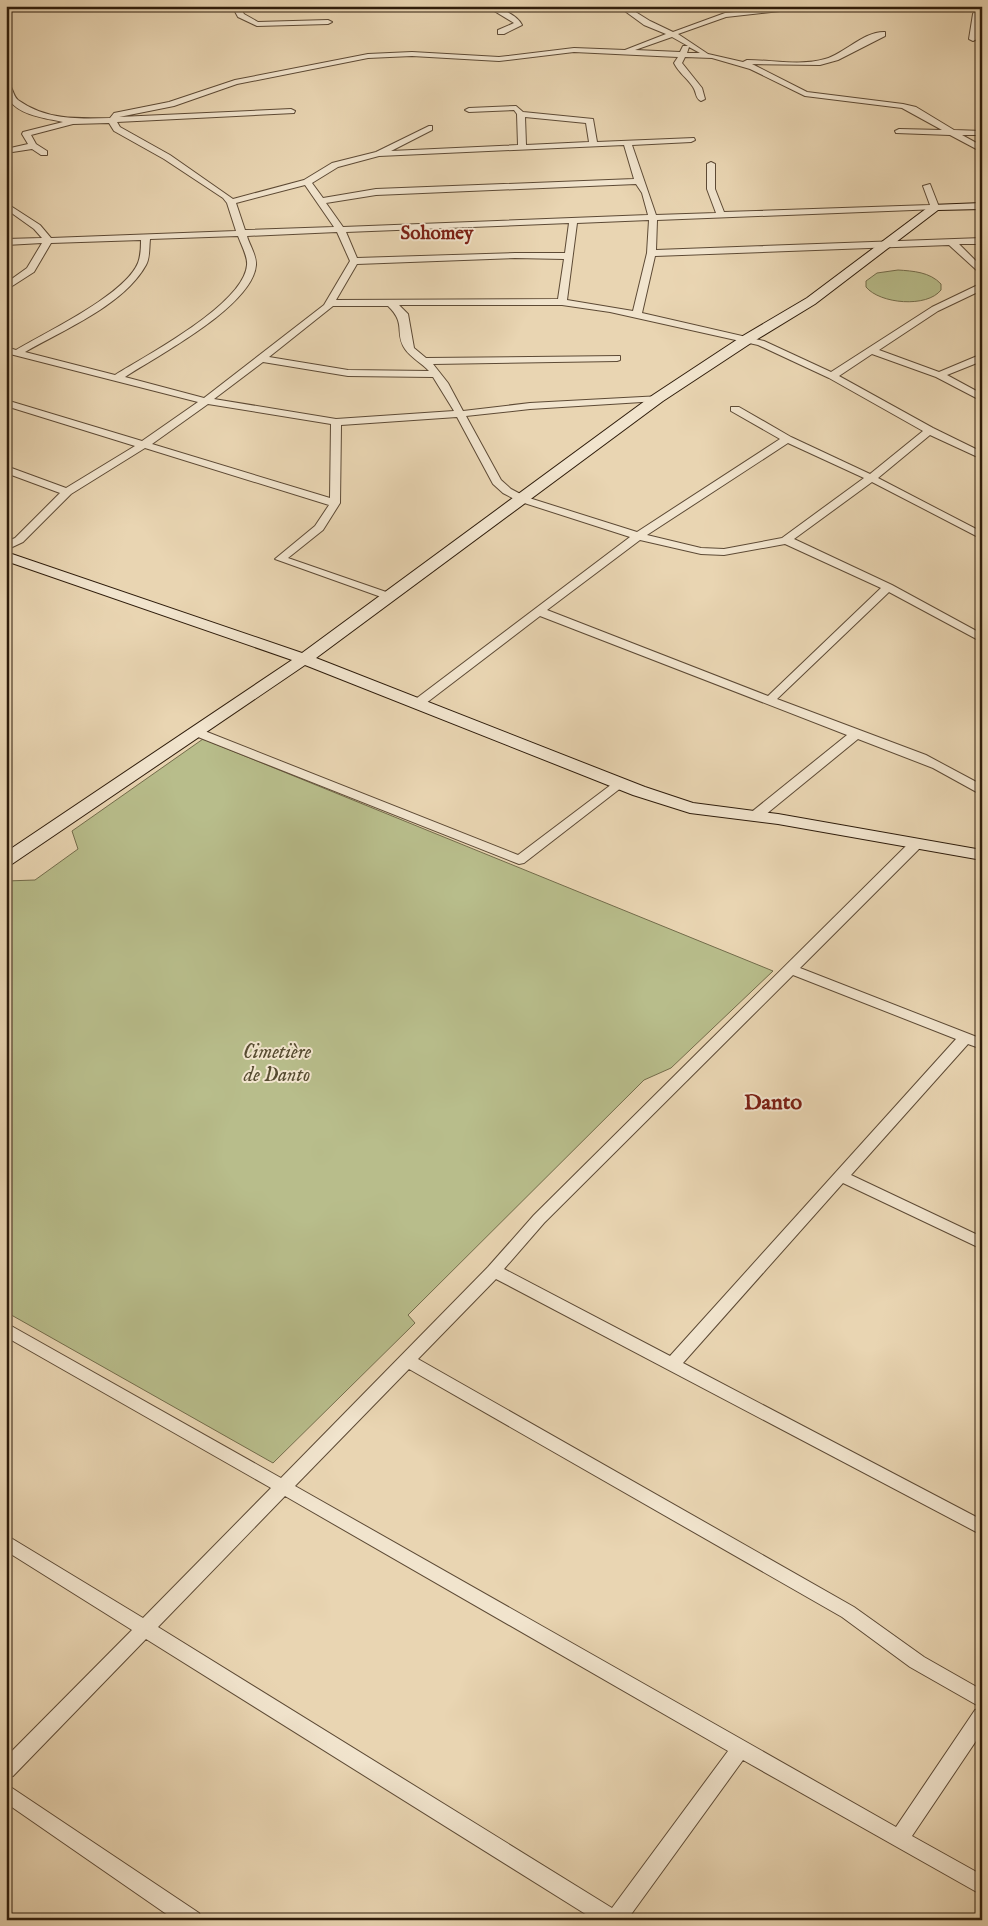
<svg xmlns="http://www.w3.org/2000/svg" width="988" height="1926" viewBox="0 0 988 1926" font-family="'IM FELL English',serif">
	<rect width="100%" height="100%" fill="#e9d5b2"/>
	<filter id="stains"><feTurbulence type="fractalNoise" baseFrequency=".004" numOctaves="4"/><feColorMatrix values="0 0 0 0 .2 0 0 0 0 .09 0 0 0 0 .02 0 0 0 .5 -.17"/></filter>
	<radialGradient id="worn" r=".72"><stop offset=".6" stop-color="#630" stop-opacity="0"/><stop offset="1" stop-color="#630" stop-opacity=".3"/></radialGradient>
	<path fill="#b8bd8b" stroke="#736c4b" d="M 898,270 C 913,271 930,272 941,284 L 941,290 C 927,308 880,304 866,287 L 866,281 L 877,273 Z
		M 203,739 L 773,971 L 671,1068 L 644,1080 L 408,1315 L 415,1323 L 273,1463 L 6,1312 L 6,881 L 35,880 L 78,849 L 72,831 Z"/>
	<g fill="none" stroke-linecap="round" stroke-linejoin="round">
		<defs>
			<path id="street" d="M 232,6 L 239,6 L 244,14 L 258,22 L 328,20 L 332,22 L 328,24 L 257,26 L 238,17 Z
				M 486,6 C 496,6 517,14 522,25 L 504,34 L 498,34 L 498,30 L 514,23 Z
				M 618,6 L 626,6 L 650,21 L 673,32 L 725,13 L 796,6 L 825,6 L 726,17 L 678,34 L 708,54 L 743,62 L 747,60 C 772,60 801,66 825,59 C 844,54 864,31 885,32 L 885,36 L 838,60 L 820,65 L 752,64 L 807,92 L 903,104 L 916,107 L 954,130 L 982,131 L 982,135 L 962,135 L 982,146 L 982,152 L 950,135 L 896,133 L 895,131 L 899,129 L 942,130 L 902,108 L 805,96 L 750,69 L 712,58 L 685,57 L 682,63 L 702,88 L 705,99 L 701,101 C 695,98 697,93 693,87 C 687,78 679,73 674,63 L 678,57 L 574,52 L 499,61 L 412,56 L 368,58 L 237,84 L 174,106 L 119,117 L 291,109 L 295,111 L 294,113 L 117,122 L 120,127 L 170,155 L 233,199 L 304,180 L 332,163 L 376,152 L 429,126 L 432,126 L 432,130 L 391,151 L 518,145 L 517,114 L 514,110 L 469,112 L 465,110 L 469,108 L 516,106 L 523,112 L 593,119 L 597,142 L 694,138 L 695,140 L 691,142 L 632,145 L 656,215 L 716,213 L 707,189 L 707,164 L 711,162 L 715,164 L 715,189 L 724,212 L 930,205 L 923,186 L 930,184 L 939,207 L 938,209 L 657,220 L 656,250 L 982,238 L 982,244 L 959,244 L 982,267 L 982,275 L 949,245 L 655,256 L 642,313 L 764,341 L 831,372 L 932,307 L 982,283 L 982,290 L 938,311 L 879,350 L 939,372 L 982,354 L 982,361 L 947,375 L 982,394 L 982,401 L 936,377 L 872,354 L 839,376 L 933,428 L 982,452 L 982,459 L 930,435 L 878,478 L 982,532 L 982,539 L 872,482 L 794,539 L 892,585 L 982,634 L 982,642 L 889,592 L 777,699 L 926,755 L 982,785 L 982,795 L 933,768 L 858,739 L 759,820 L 749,820 L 748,817 L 749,814 L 847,735 L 540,616 L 421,707 L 413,707 L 411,704 L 413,701 L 630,537 L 518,501 L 503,493 L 493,484 L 457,417 L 341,425 L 340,503 L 323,530 L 288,558 L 392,594 L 392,598 L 384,598 L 275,559 L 315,526 L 329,505 L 145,448 L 71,494 L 23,542 L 6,550 L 6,542 L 15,538 L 60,493 L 6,473 L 6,466 L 66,488 L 135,446 L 6,406 L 6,400 L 142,441 L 198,402 L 6,353 L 6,347 L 16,350 C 46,332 125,295 138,263 C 141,255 141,247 141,240 L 51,243 L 34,272 L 6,290 L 6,283 L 27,268 L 42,243 L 6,245 L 6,239 L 42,238 L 34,229 L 6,209 L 6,203 L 40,225 L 51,238 L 236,231 L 227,203 L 223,198 L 164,159 L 114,131 L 109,123 L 73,124 L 31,135 L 36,144 L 47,151 L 47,155 L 41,155 L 32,149 L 6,153 L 6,149 L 28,144 L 22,134 L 23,132 L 63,122 C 45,118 21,116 9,100 C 5,95 6,87 6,81 C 13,85 12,95 18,100 C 46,120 77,119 110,118 L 114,113 L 169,102 L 235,80 L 368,54 L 412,52 L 499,57 L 574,48 L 625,50 L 666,34 L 644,25 ZM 672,37 L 688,46 L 683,46 L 680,52 L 635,50 ZM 689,47 L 700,53 L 687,53 ZM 525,117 L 586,123 L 589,142 L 526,145 ZM 624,145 L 634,179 L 376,189 L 323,198 L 312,183 L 338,167 L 379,156 ZM 636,184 L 642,193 L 648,215 L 343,227 L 326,203 L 376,195 ZM 305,185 L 334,227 L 245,230 L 236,203 ZM 649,220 L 647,253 L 633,311 L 567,300 L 577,223 ZM 569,223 L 565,253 L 515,253 L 357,258 L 346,232 ZM 337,232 L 350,261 L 324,305 L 204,398 L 125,377 C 157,356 253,306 256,265 C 257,256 249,244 247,236 ZM 238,236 C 241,244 248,257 247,265 C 244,304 147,355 115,375 L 25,352 C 63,330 124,305 146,265 C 150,258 149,248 150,239 ZM 515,258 L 564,259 L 558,299 L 336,300 L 357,264 ZM 399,305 L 562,305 L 610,312 L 758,345 L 829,378 L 923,431 L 870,474 L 791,437 L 739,407 L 731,407 L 731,411 L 780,439 L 637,532 L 526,497 L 511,489 L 501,480 L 466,416 L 530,409 L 658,401 L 663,398 L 661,396 L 530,403 L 463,411 L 448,383 L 433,364 L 617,361 L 620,360 L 620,356 L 426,358 L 414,348 L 408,314 ZM 333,306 L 388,306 C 407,324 394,333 405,349 C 411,358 422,363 429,371 L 348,370 L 269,357 ZM 263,362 L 348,376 L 433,377 L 454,411 L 336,419 L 214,399 ZM 208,404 L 331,424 L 330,498 L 152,444 ZM 788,443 L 864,478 L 782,538 L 724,549 L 701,548 L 647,535 ZM 640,540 L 701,554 L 724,555 L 785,544 L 881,588 L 768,696 L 547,610 Z
				M 977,6 L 982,6 L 977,39 L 973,41 L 969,39 L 973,14 Z
				M 197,728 L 518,855 L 616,781 L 620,780 L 626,784 L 524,863 L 519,864 L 193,735 L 191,732 Z
				M 916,840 L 922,844 L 921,847 L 800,968 L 982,1039 L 982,1049 L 968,1044 L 851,1175 L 982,1237 L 982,1249 L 843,1183 L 683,1363 L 982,1520 L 982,1535 L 496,1279 L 418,1359 L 854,1607 L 924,1657 L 982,1690 L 982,1708 L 910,1667 L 842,1617 L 409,1369 L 295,1486 L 896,1827 L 975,1710 L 982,1708 L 982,1732 L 912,1836 L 982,1875 L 982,1895 L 743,1760 L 627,1920 L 595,1920 L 146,1639 L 13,1776 L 6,1778 L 6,1757 L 132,1630 L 6,1551 L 6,1535 L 143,1618 L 271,1488 L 6,1337 L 6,1323 L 281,1478 L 488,1267 L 534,1215 L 911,841 ZM 793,975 L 956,1039 L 670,1356 L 504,1269 L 544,1223 ZM 285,1496 L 728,1751 L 612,1908 L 158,1627 Z
				M 6,1784 L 199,1913 L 202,1920 L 175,1920 L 6,1803 Z"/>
			<path id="secondary" d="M 982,203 L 982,209 L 938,210 L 815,304 L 751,343 L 663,401 L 316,658 L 645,787 L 693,803 L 778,814 L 982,850 L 982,860 L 778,824 L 690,813 L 633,795 L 305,665 L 12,864 L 6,865 L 6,852 L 292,660 L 6,561 L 6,552 L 302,653 L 653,395 L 741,337 L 807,298 L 931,205 Z"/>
		</defs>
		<use href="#street" stroke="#5d4a35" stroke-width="2"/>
		<use href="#secondary" stroke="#2e1c0b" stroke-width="2"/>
		<use href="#street" fill="#f1e4cd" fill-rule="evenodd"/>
		<use href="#secondary" fill="#f1e4cd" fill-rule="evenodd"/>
	</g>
	<g text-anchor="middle" stroke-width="4" stroke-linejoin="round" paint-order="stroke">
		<g font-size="19" font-weight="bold" fill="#7a1f14" stroke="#f1e4cd">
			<text x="437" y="239">Sohomey</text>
		</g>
		<g font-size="20" font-style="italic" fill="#574c31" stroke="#f1e4cd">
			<text x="277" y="1058">Cimetière<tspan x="277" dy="23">de Danto</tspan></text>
		</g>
		<g font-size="22" font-weight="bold" fill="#7a1f14" stroke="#f1e4cd">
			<text x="773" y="1109">Danto</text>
		</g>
	</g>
	<rect width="988" height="1926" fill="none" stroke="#e9d5b2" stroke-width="25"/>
	<rect x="8" y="8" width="973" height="1911" fill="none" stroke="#2e1c0b" stroke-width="2.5"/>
	<rect x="12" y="12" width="963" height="1901" fill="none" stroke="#2e1c0b"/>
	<rect width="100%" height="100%" filter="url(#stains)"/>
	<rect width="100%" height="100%" fill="url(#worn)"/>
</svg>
